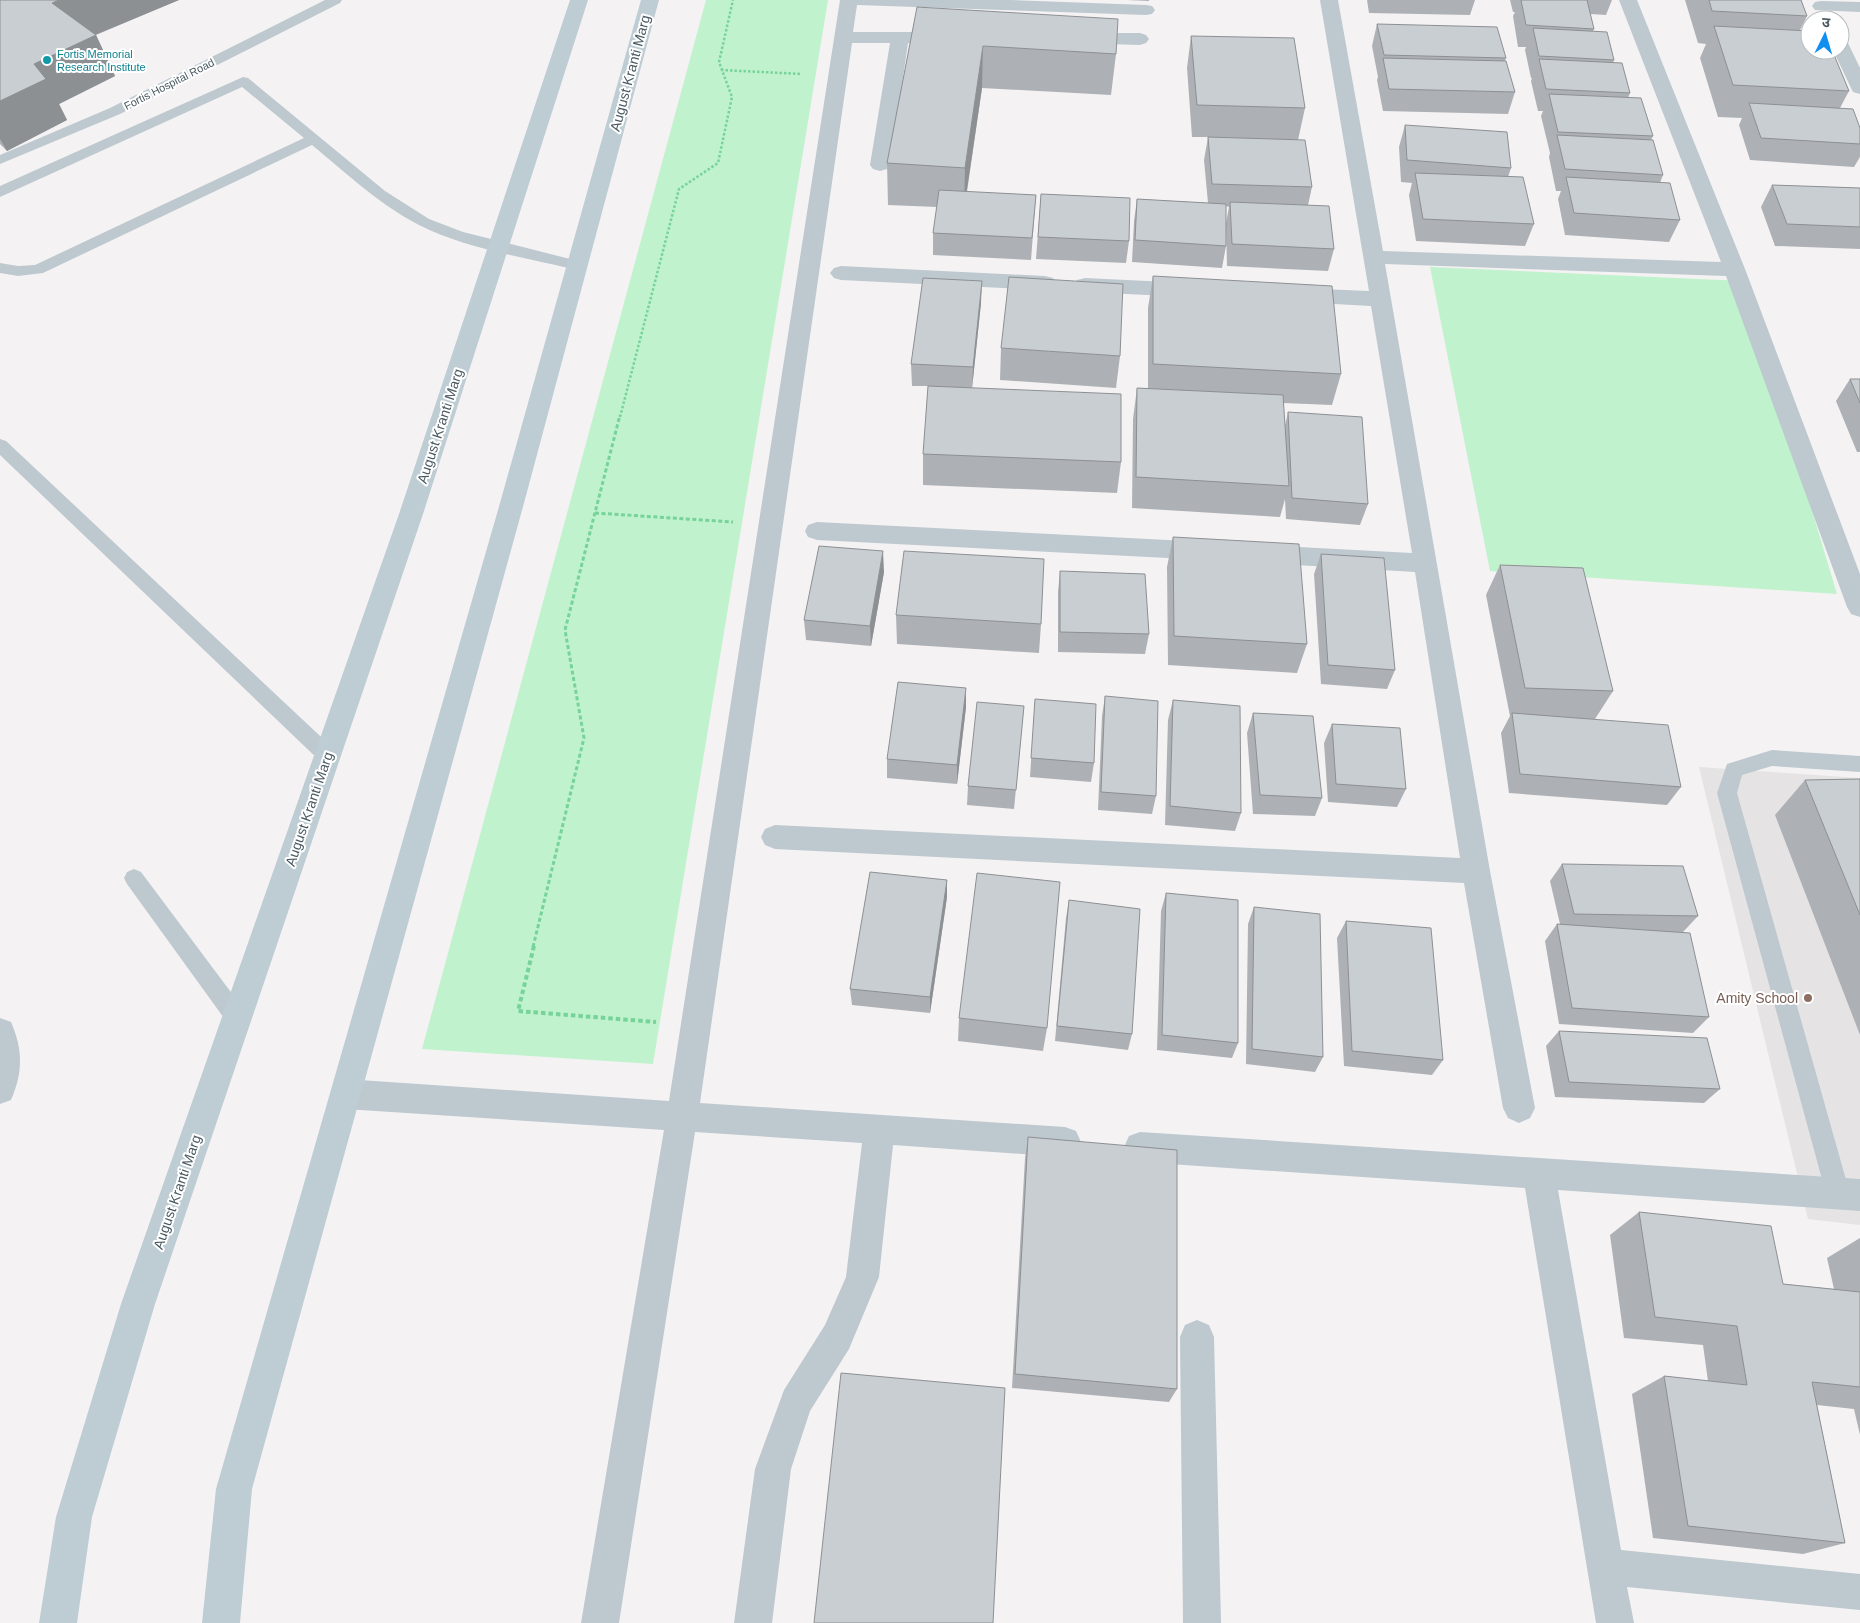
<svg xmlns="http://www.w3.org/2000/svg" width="1860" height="1623" viewBox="0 0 1860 1623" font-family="Helvetica,'Noto Sans Devanagari',sans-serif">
	<rect width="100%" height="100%" fill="#f5f2f3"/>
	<path fill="#e6e3e5" d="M 1699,767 L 1860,778 L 1860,1225 L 1808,1219 Z"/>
	<path fill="#c0f2cd" d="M 706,0 L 828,0 L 653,1064 L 422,1049 Z
		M 1430,267 L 1743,281 L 1837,594 L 1490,571 Z"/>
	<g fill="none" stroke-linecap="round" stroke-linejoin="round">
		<path stroke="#76d399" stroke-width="2.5" stroke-dasharray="2.5 2" stroke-linecap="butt" d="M 721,70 L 802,74
			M 620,417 L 679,189 L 718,163 L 732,97 L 719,62 L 733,0"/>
		<path stroke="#76d399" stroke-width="3" stroke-dasharray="4 2.5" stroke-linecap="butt" d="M 595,513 L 733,522
			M 533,947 L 584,738 L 565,630 L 620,415"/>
		<path stroke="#76d399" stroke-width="4" stroke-dasharray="4.5 3" stroke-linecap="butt" d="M 534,946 L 518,1011 L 656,1022"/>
		<path fill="#bdc9cf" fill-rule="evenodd" d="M 325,0 L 342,0 L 340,3 L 120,114 L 0,164 L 0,155 L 110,108 Z
			M 243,77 L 248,78 L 385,191 L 429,219 L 463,232 L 582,262 L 585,265 L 582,268 L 577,270 C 528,258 463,248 419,225 C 380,205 346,173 312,145 L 43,273 L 18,276 L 0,273 L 0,263 L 18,266 L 35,265 L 304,138 L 242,87 L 0,197 L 0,186 Z
			M 0,439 L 6,441 L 335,750 L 338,756 L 335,762 L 328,764 L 321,762 L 0,455 Z
			M 1772,750 L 1860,756 L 1860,772 L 1772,766 L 1742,775 L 1737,793 L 1850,1194 L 1846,1202 L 1838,1205 L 1830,1202 L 1826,1194 L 1717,793 L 1727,764 Z
			M 134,869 L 141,872 L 245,1011 L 248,1018 L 245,1025 L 237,1028 L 229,1025 L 127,884 L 124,878 L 127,872 Z"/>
		<path fill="#bdc9cf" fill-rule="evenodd" d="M 840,0 L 1011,0 L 1146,5 L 1152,6 L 1155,10 L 1152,14 L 1146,15 L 857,5 L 853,32 L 949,32 L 955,34 L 958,38 L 955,42 L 949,44 L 908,43 L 890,165 L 887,169 L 880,171 L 873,169 L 870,165 L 890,43 L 852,43 L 700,1103 L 1065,1127 L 1076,1131 L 1081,1142 L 1076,1153 L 1065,1157 L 893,1145 L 879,1277 L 849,1349 L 810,1411 L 791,1469 L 772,1623 L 734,1623 L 755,1469 L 784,1390 L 825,1325 L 846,1277 L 862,1143 L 695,1132 L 619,1623 L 581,1623 L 664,1130 L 345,1109 L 334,1104 L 330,1094 L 334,1084 L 345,1079 L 669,1101 Z
			M 1320,0 L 1338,0 L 1383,251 L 1721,262 L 1619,0 L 1637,0 L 1745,269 L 1860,574 L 1860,617 L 1851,614 L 1847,607 L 1726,276 L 1385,264 L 1490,871 L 1535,1108 L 1530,1118 L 1519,1123 L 1508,1118 L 1503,1108 L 1464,883 L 775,849 L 765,845 L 761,837 L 765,829 L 775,825 L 1460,858 L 1415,572 L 1263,563 L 1254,560 L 1251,554 L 1254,548 L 1263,545 L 1412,553 L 1371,306 L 1297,302 L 1289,300 L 1286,295 L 1289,290 L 1297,288 L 1369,291 Z
			M 1821,1 L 1860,2 L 1860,12 L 1815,10 L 1812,6 L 1815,2 Z
			M 1080,33 L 1140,33 L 1146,35 L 1149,39 L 1146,43 L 1140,45 L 1074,43 L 1071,39 L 1074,35 Z
			M 1840,39 L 1847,41 L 1860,68 L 1860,94 L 1853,92 L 1851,88 L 1833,50 L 1840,50 Z
			M 841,266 L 1045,276 L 1053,278 L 1056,283 L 1053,288 L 1045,290 L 841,280 L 834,278 L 830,273 L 834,268 Z
			M 1085,278 L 1189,283 L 1197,285 L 1200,290 L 1197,295 L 1189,297 L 1085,292 L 1077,290 L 1074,285 L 1077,280 Z
			M 817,522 L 1207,542 L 1216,545 L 1219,551 L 1216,557 L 1207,560 L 817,540 L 808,537 L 805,531 L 808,525 Z
			M 0,1018 L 11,1022 C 23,1050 23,1072 11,1100 L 0,1104 Z
			M 1140,1132 L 1860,1179 L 1860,1211 L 1558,1190 L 1621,1550 L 1860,1574 L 1860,1610 L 1627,1587 L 1634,1623 L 1596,1623 L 1525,1188 L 1140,1162 L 1129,1158 L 1124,1147 L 1129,1136 Z
			M 1197,1320 L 1209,1325 L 1214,1337 L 1221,1623 L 1183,1623 L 1180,1337 L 1185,1325 Z"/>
		<path fill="#beccd4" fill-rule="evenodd" d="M 570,0 L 588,0 L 423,514 L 155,1304 L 92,1517 L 77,1623 L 39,1623 L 56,1517 L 121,1304 L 399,514 Z
			M 641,0 L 659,0 L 524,503 L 252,1489 L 240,1623 L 202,1623 L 216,1489 L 500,503 Z"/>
	</g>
	<path fill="#adb1b5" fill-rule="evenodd" d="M 0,0 L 179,0 L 96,35 L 115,76 L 59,104 L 67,120 L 7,151 L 0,144 Z
		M 1127,0 L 1149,0 L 1149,1 Z
		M 1367,0 L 1475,0 L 1470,15 L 1369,13 Z
		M 1510,0 L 1612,0 L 1606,15 L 1590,14 L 1594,29 L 1593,31 L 1614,60 L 1613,63 L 1630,93 L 1628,98 L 1653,136 L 1651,140 L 1663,175 L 1660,183 L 1680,220 L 1669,242 L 1565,235 L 1558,199 L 1561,191 L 1556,191 L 1549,157 L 1550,153 L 1541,116 L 1543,111 L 1538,111 L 1531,81 L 1532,78 L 1531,78 L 1525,50 L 1526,47 L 1518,47 L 1513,16 L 1515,12 L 1513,12 Z
		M 1685,0 L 1801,0 L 1807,16 L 1800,30 L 1849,91 L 1840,108 L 1860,128 L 1860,157 L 1854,167 L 1750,160 L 1739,125 L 1742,118 L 1718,117 L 1700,58 L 1706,44 L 1698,43 Z
		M 917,7 L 1116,54 L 1111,95 L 982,88 L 967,192 L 1036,195 L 1031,260 L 933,255 L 933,233 L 937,207 L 888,205 L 887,163 Z
		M 1377,24 L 1506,58 L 1505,61 L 1515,92 L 1508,114 L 1383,111 L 1377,80 L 1378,77 L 1372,46 Z
		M 1191,36 L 1305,108 L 1298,140 L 1312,187 L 1308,205 L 1334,249 L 1328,271 L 1227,266 L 1226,226 L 1226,246 L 1222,268 L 1132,262 L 1134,221 L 1137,199 L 1208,203 L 1204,160 L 1208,137 L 1192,137 L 1187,68 ZM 1226,206 L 1229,207 L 1226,223 Z
		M 1405,125 L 1511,168 L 1508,177 L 1534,224 L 1525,246 L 1416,241 L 1409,195 L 1412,183 L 1401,182 L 1399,147 Z
		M 1772,185 L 1860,188 L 1860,249 L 1775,246 L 1761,207 Z
		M 1041,194 L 1129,241 L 1126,263 L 1036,259 Z
		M 1153,276 L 1341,374 L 1332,405 L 1283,403 L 1285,426 L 1288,412 L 1368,504 L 1360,525 L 1286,519 L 1285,499 L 1280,517 L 1132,508 L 1133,419 L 1137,388 L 1148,388 L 1148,308 Z
		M 981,303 L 972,388 L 1121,462 L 1117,493 L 923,485 L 923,454 L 928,386 L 912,386 L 911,364 Z
		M 1001,348 L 1120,356 L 1116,388 L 1000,380 Z
		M 1850,379 L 1860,379 L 1860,452 L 1857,452 L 1836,401 Z
		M 1173,537 L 1307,644 L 1297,673 L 1168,665 L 1167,567 Z
		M 1321,554 L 1395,670 L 1387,689 L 1321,684 L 1314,574 Z
		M 1500,565 L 1613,691 L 1595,719 L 1583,719 L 1681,787 L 1667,805 L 1509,793 L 1501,733 L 1510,716 L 1486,595 Z
		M 1060,571 L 1149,634 L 1145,654 L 1058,652 L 1058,592 Z
		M 884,572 L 871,646 L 806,640 L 804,620 Z
		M 896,615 L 1041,624 L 1039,653 L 897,644 Z
		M 1105,696 L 1156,796 L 1152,814 L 1098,810 L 1102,716 Z
		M 1035,699 L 1094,763 L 1091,782 L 1030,777 Z
		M 1173,700 L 1241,813 L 1235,831 L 1165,825 L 1168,720 Z
		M 1024,706 L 1014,809 L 967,805 L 968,786 Z
		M 966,707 L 957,784 L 887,778 L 887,759 Z
		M 1253,713 L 1322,798 L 1315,816 L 1253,814 L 1247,733 Z
		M 1332,724 L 1406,789 L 1397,807 L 1328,802 L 1324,743 Z
		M 1860,779 L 1860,1035 L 1775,815 L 1805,780 Z
		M 1562,864 L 1698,916 L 1683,932 L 1709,1017 L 1693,1033 L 1559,1024 L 1545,941 L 1557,924 L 1560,924 L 1550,881 Z
		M 947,880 L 947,897 L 930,1013 L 852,1005 L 850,989 Z
		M 1166,893 L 1238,1043 L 1232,1058 L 1157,1050 L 1161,911 Z
		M 1069,900 L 1132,1034 L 1128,1050 L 1055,1041 L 1066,918 Z
		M 1254,907 L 1323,1057 L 1315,1072 L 1246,1064 L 1248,924 Z
		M 1346,921 L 1443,1060 L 1432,1075 L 1344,1066 L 1337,938 Z
		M 959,1018 L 1047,1028 L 1043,1051 L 958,1041 Z
		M 1559,1031 L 1720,1089 L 1704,1103 L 1555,1097 L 1546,1046 Z
		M 1028,1137 L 1177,1389 L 1169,1402 L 1012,1388 L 1025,1158 Z
		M 1639,1212 L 1783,1284 L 1834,1289 L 1827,1258 L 1860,1238 L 1860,1435 L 1854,1409 L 1817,1405 L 1845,1543 L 1803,1554 L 1653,1538 L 1632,1394 L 1664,1376 L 1708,1381 L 1703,1345 L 1624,1338 L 1610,1235 Z"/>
	<path fill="#8d9093" d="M 59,0 L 179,0 L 73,44 L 52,3 Z
		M 96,35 L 115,76 L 59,104 L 67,120 L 7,151 L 0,139 L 0,101 L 34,64 Z
		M 983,46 L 982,88 L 964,209 L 965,168 Z
		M 982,281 L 981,303 L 972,389 L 973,367 Z
		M 883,551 L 884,572 L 871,646 L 870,626 Z
		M 966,688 L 966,707 L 957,784 L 957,765 Z
		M 947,880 L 947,897 L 930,1013 L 930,997 Z"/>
	<path fill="#c9ced2" stroke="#8d9093" d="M 0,0 L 59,0 L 52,3 L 96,35 L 34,64 L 46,79 L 0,101 Z
		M 1521,0 L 1587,0 L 1594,29 L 1526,25 Z
		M 1709,0 L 1801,0 L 1807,16 L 1712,11 Z
		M 917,7 L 1118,19 L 1116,54 L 983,46 L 965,168 L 887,163 Z
		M 1377,24 L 1497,27 L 1506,58 L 1384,55 Z
		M 1714,26 L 1810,31 L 1810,50 L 1832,50 L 1849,91 L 1733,85 Z
		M 1533,28 L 1607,32 L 1614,60 L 1539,56 Z
		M 1191,36 L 1294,38 L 1305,108 L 1197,105 Z
		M 1383,58 L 1506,61 L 1515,92 L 1389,89 Z
		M 1539,59 L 1622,63 L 1630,93 L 1546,89 Z
		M 1549,94 L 1641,98 L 1653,136 L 1558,132 Z
		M 1749,103 L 1853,109 L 1860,128 L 1860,144 L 1761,138 Z
		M 1405,125 L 1507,132 L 1511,168 L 1407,160 Z
		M 1557,135 L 1653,140 L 1663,175 L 1565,169 Z
		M 1208,137 L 1305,140 L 1312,187 L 1212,184 Z
		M 1415,173 L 1523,177 L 1534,224 L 1423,219 Z
		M 1566,177 L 1670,183 L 1680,220 L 1574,213 Z
		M 1772,185 L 1860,188 L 1860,227 L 1787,224 Z
		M 939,190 L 1036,195 L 1032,238 L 933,233 Z
		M 1041,194 L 1130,198 L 1129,241 L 1038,237 Z
		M 1137,199 L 1226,204 L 1226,246 L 1135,240 Z
		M 1230,202 L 1329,206 L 1334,249 L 1232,244 Z
		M 1153,276 L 1332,286 L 1341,374 L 1153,364 Z
		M 1009,277 L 1123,284 L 1120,356 L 1001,348 Z
		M 923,278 L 982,281 L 973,367 L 911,364 Z
		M 1850,379 L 1860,379 L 1860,403 Z
		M 928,386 L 1121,394 L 1121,462 L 923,454 Z
		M 1137,388 L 1283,395 L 1289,486 L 1136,477 Z
		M 1288,412 L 1362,417 L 1368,504 L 1292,498 Z
		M 1173,537 L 1299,544 L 1307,644 L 1174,636 Z
		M 819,546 L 883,551 L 870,626 L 804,620 Z
		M 904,551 L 1044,559 L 1041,624 L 896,615 Z
		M 1321,554 L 1384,558 L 1395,670 L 1328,665 Z
		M 1500,565 L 1583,568 L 1613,691 L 1525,688 Z
		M 1060,571 L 1145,574 L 1149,634 L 1060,632 Z
		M 898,682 L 966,688 L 957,765 L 887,759 Z
		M 1105,696 L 1158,701 L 1156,796 L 1101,792 Z
		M 1035,699 L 1096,704 L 1094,763 L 1031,758 Z
		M 1173,700 L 1240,706 L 1241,813 L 1170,806 Z
		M 977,702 L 1024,706 L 1016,790 L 968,786 Z
		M 1253,713 L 1313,716 L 1322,798 L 1260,795 Z
		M 1512,713 L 1668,725 L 1681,787 L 1520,774 Z
		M 1332,724 L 1400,728 L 1406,789 L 1336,784 Z
		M 1860,779 L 1860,915 L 1805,780 Z
		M 1562,864 L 1683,866 L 1698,916 L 1574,914 Z
		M 870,872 L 947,880 L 930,997 L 850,989 Z
		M 977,873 L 1060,882 L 1047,1028 L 959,1018 Z
		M 1166,893 L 1238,900 L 1238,1043 L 1162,1035 Z
		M 1069,900 L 1140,909 L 1132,1034 L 1057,1026 Z
		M 1254,907 L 1320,914 L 1323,1057 L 1252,1049 Z
		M 1346,921 L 1431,928 L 1443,1060 L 1352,1051 Z
		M 1557,924 L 1690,933 L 1709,1017 L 1572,1008 Z
		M 1559,1031 L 1707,1038 L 1720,1089 L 1569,1082 Z
		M 1028,1137 L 1177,1150 L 1177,1389 L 1015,1374 Z
		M 1639,1212 L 1771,1226 L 1783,1284 L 1860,1292 L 1860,1387 L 1812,1382 L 1845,1543 L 1688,1526 L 1664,1376 L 1747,1385 L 1737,1326 L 1655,1317 Z
		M 841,1373 L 1005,1388 L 993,1623 L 814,1623 Z"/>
	<circle fill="#0f9aa8" stroke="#fff" stroke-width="2" cx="47" cy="60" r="5"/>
	<circle fill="#8d6e63" stroke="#fff" stroke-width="2" cx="1808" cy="998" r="5"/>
	<g text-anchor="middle" stroke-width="4" stroke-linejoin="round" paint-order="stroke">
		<g font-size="11" fill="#0d838f" stroke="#fff" text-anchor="start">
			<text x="57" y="58">Fortis Memorial<tspan x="57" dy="13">Research Institute</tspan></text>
		</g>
		<g font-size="11" fill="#495961" stroke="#fff">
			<text transform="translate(169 84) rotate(-27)" y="4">Fortis Hospital Road</text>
		</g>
		<g font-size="14" fill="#495961" stroke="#fff">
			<text transform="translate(630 73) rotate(-75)" y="5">August Kranti Marg</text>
			<text transform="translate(440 426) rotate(-72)" y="5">August Kranti Marg</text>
			<text transform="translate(309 809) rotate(-71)" y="5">August Kranti Marg</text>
			<text transform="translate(177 1192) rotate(-71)" y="5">August Kranti Marg</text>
		</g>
		<g font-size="14" fill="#785e54" stroke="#fff" text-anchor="end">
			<text x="1798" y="1003">Amity School</text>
		</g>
	</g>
	<g transform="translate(1825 35) rotate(5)"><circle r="24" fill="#ffffff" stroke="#b6bdc0"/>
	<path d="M0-4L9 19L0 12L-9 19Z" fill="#1290ef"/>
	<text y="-8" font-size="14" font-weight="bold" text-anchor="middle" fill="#495961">उ</text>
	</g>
</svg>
